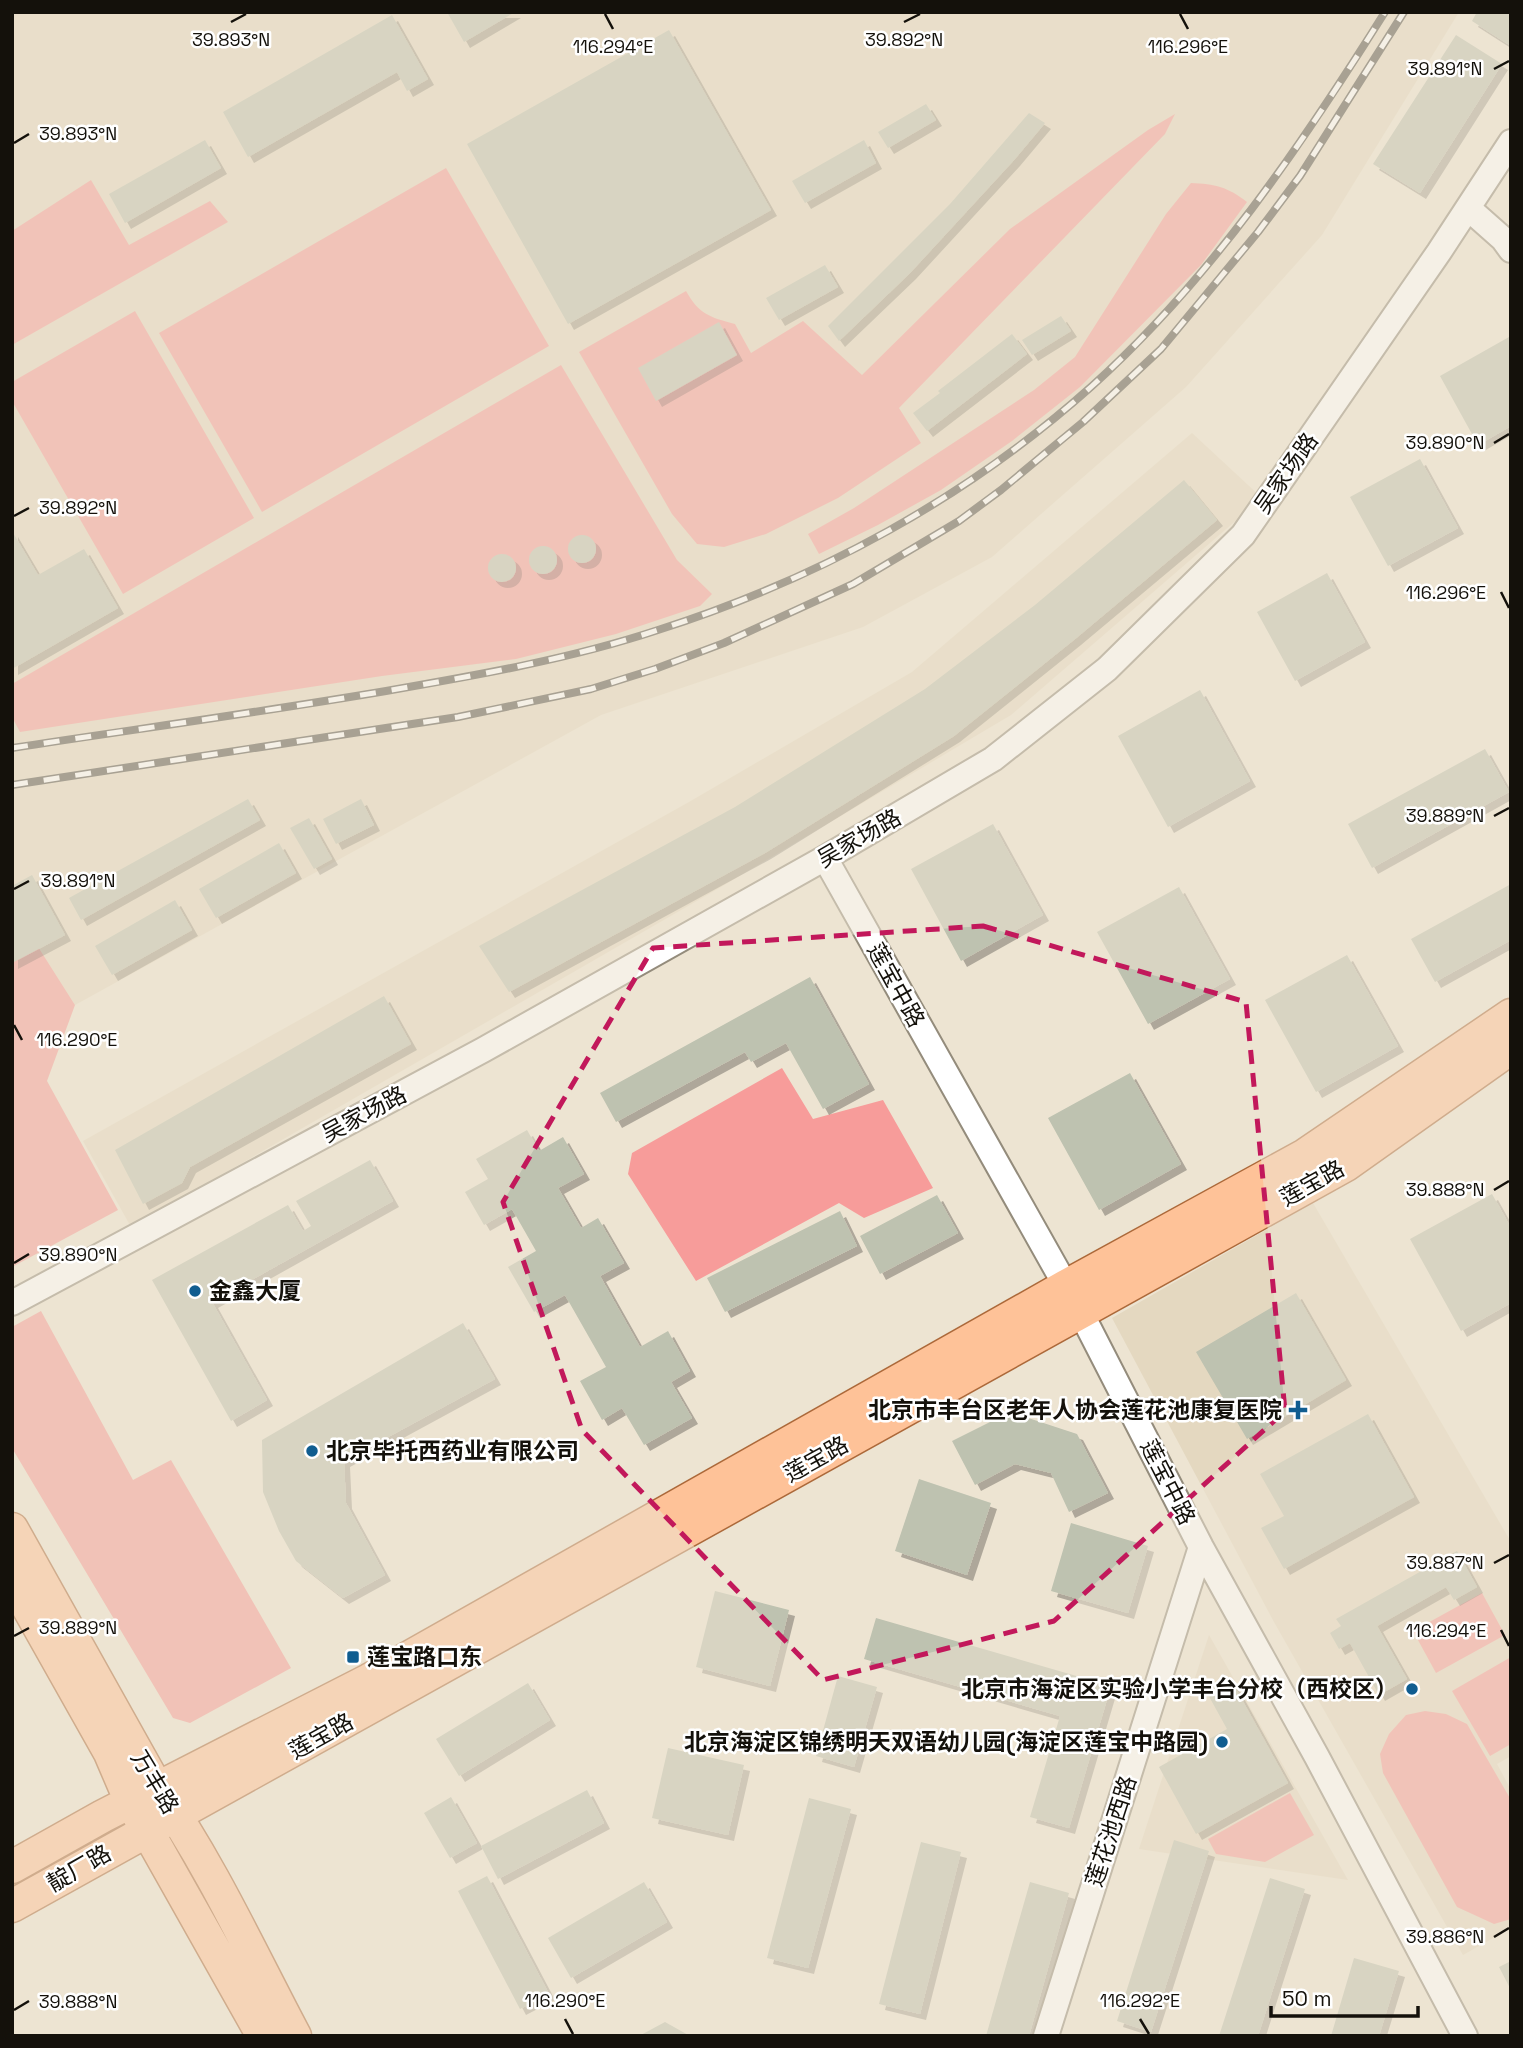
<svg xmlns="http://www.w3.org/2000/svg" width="1523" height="2048" viewBox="0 0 1523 2048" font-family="'Space Grotesk','Noto Sans SC',sans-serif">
	<defs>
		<filter id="shadow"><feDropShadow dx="6" dy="6" stdDeviation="0" flood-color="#0004"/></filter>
	</defs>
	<rect width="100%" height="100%" fill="#ede4d2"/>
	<path fill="#e4d8c0" d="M 12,12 L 1459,12 L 1322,235 L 1186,387 L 992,557 L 863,627 L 601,715 L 75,1005 L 35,942 L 12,955 Z
		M 1192,433 L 1262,498 L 1011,715 L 721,887 L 131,1227 L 83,1141 L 689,802 L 912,672 Z
		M 1313,1203 L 1511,1542 L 1511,1756 L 1497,1764 L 1511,1790 L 1511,1928 L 1463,1955 L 1274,1622 L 1112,1318 Z
		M 1209,1635 L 1348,1880 L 1139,1849 Z"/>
	<path fill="#f79c9a" d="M 1175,114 L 1165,134 L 899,408 L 921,443 L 838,498 L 766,534 L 724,547 L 697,544 L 672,514 L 579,352 L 686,291 C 699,314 709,317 735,324 L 751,353 L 803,321 L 862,375 L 1010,229 L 1148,130 Z
		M 446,168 L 549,346 L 262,512 L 159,333 Z
		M 91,180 L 129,245 L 210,201 L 228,222 L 12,345 L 12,231 Z
		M 1191,183 C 1215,184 1228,187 1247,202 L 1201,265 L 1080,387 L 1012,441 L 941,490 L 878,525 L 819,554 L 808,534 L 854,508 L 1034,390 L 1075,357 L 1166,214 Z
		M 135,311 L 254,518 L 123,594 L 12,401 L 12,382 Z
		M 561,365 L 677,560 L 712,594 L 700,606 L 616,634 L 516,659 L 382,676 L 20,732 L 12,717 L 12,684 Z
		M 782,1068 L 813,1119 L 883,1100 L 933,1188 L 864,1218 L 839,1203 L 696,1281 L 628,1174 L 632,1153 Z
		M 1482,1593 L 1505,1635 L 1436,1673 L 1413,1631 Z
		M 1511,1657 L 1511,1744 L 1490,1756 L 1452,1691 Z
		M 1425,1711 L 1446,1714 L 1467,1724 L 1511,1800 L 1511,1919 L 1494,1924 L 1457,1907 L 1383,1773 L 1380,1754 L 1389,1734 L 1406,1715 Z
		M 1290,1793 L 1314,1835 L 1265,1862 L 1216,1854 L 1208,1839 Z"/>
	<path fill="#f59a97" d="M 35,942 L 75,1005 L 47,1081 L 118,1210 L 12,1267 L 12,955 Z
		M 41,1311 L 133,1480 L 171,1460 L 291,1668 L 190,1723 L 173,1718 L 12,1448 L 12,1327 Z"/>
	<path fill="#bec2b0" filter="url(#shadow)" d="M 447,12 L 515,12 L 464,42 Z
		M 1477,12 L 1511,12 L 1511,46 L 1472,21 Z
		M 392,15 L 428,79 L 407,91 L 397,72 L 248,157 L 223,112 Z
		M 669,30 L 771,210 L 568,324 L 467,144 Z
		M 1456,35 L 1502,64 L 1420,193 L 1373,164 Z
		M 926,104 L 936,120 L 888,148 L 878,132 Z
		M 1029,113 L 1045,123 L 1014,160 L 910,273 L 839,341 L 828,326 L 950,204 Z
		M 205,140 L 221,168 L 125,223 L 109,194 Z
		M 864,140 L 876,163 L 805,203 L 792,181 Z
		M 825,265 L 838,287 L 779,320 L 766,298 Z
		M 1061,316 L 1071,331 L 1032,355 L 1022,340 Z
		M 719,322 L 737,355 L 656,401 L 638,368 Z
		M 1012,334 L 1027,354 L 927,431 L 913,413 L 940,393 L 938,391 Z
		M 1509,337 L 1511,426 L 1478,445 L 1440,376 Z
		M 1420,459 L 1458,528 L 1388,566 L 1350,497 Z
		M 1184,480 L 1217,520 L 1075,639 L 954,736 L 765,853 L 509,992 L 479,946 L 735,807 L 925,689 L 1035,605 Z
		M 12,531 L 38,575 L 84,549 L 118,608 L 12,669 Z
		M568 549a14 14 0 1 1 28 0a14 14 0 1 1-28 0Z
		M529 560a14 14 0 1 1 28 0a14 14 0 1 1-28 0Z
		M488 568a14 14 0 1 1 28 0a14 14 0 1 1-28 0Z
		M 1327,573 L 1365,642 L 1295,681 L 1257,612 Z
		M 1200,690 L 1250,781 L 1168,827 L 1118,736 Z
		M 1485,749 L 1509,792 L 1372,868 L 1348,824 Z
		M 248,799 L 260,820 L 81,920 L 69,898 Z
		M 361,799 L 374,825 L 336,844 L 323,819 Z
		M 309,818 L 332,859 L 314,869 L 290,828 Z
		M 993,824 L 1043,915 L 961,961 L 911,869 Z
		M 279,843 L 296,873 L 216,918 L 199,889 Z
		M 32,875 L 65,935 L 12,963 L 12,886 Z
		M 1511,884 L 1511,940 L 1435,982 L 1411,939 Z
		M 1179,887 L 1230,979 L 1148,1024 L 1097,932 Z
		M 175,900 L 192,930 L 112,975 L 95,946 Z
		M 1347,955 L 1398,1046 L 1316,1092 L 1265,1000 Z
		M 810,977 L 869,1084 L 823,1109 L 786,1043 L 751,1062 L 745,1052 L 616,1122 L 600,1093 Z
		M 384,996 L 411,1044 L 190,1167 L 182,1183 L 143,1204 L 115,1150 Z
		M 1130,1073 L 1181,1164 L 1099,1210 L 1048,1118 Z
		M 527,1130 L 539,1151 L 563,1137 L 584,1174 L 558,1188 L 581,1228 L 598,1218 L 624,1263 L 600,1276 L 640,1347 L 668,1331 L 690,1371 L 671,1382 L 692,1418 L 644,1445 L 622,1408 L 602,1420 L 580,1381 L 606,1367 L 565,1295 L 534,1312 L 508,1267 L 536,1251 L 512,1209 L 484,1225 L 465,1192 L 488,1179 L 476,1159 Z
		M 370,1160 L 393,1201 L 212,1302 L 267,1400 L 231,1421 L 152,1280 L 288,1205 L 303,1231 L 311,1226 L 296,1201 Z
		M 1492,1194 L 1511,1228 L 1511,1303 L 1461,1331 L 1410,1239 Z
		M 937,1195 L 958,1233 L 880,1274 L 860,1236 Z
		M 840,1211 L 857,1246 L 725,1312 L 707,1278 Z
		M 1296,1293 L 1346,1380 L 1247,1439 L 1196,1352 Z
		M 463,1323 L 495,1379 L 344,1461 L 346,1503 L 385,1575 L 343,1598 L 296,1561 L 279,1531 L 263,1492 L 262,1440 Z
		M 1010,1412 L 1077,1434 L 1108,1493 L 1069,1512 L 1051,1473 L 1015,1464 L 975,1485 L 952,1441 Z
		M 1368,1414 L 1414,1497 L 1284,1569 L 1261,1528 L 1284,1516 L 1260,1474 Z
		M 919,1479 L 991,1503 L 967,1575 L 895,1551 Z
		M 1071,1523 L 1148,1546 L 1128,1613 L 1051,1591 Z
		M 1457,1551 L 1477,1587 L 1454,1600 L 1446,1587 L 1377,1626 L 1407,1679 L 1379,1695 L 1350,1643 L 1339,1649 L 1330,1633 L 1341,1626 L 1336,1619 Z
		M 715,1591 L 789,1610 L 770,1686 L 696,1667 Z
		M 876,1618 L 1111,1686 L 1069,1828 L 1030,1817 L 1060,1716 L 864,1659 Z
		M 838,1676 L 877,1687 L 854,1767 L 816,1756 Z
		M 1230,1678 L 1288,1783 L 1196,1834 L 1159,1767 L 1227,1729 L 1206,1691 Z
		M 528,1683 L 550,1720 L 459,1776 L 436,1739 Z
		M 668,1748 L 744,1765 L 728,1835 L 652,1818 Z
		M 587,1790 L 604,1823 L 498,1879 L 481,1846 Z
		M 451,1797 L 477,1843 L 450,1858 L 424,1813 Z
		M 809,1798 L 851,1809 L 808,1968 L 767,1958 Z
		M 1174,1840 L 1209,1851 L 1151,2032 L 1117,2021 Z
		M 921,1842 L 961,1852 L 920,2014 L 879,2004 Z
		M 487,1876 L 549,1994 L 520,2009 L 458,1891 Z
		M 1270,1878 L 1305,1889 L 1258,2036 L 1219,2036 Z
		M 644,1882 L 667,1922 L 571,1978 L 548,1938 Z
		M 1030,1882 L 1069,1893 L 1029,2036 L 986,2036 Z
		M 1354,1958 L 1399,1971 L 1379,2036 L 1331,2036 Z
		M 1511,1961 L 1511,1990 L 1499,1967 Z
		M 665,2022 L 690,2036 L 639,2036 Z"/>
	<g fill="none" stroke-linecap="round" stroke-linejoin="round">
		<defs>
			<path id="minor" d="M 1468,208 L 1503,239 L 1511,250
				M 825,858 L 1080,1311 L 1201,1547 L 1317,1757 L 1465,2036
				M 12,1303 L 483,1050 L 825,858 L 993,759 L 1107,669 L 1243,535 L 1439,252 L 1511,142
				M 1046,2036 L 1201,1547"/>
			<path id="major" d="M 12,1529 L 157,1788 C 211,1865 251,1953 295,2036
				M 12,1579 L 110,1753 L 131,1802 L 263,2036
				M 12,1867 L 103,1816 L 369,1680 L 1066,1286 L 1305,1155 L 1511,1015
				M 12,1906 L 1346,1165 L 1511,1048"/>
		</defs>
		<use href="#minor" stroke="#948c7c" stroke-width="28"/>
		<use href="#major" stroke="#ac693a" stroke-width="35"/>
		<use href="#minor" stroke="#fff" stroke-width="24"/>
		<use href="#major" stroke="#fec298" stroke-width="32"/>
		<defs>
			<path id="rail" d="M 12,748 C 137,729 262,712 386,691 C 478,675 570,659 658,630 C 818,579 967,498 1092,386 C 1210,280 1301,146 1385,12
				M 12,785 L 458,717 L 591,689 L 655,669 L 724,643 L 853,584 L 959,521 L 1001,490 L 1083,422 L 1161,349 L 1258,232 L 1300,176 L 1404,12"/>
		</defs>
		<use href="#rail" stroke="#565148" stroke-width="8"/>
		<use href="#rail" stroke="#fff" stroke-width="5" stroke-dasharray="16" stroke-linecap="butt"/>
	</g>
	<path d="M0 0H1523V2048H0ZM 983,926 L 1246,1002 L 1285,1411 L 1054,1621 L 823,1680 L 582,1430 L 503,1202 L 653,948 Z" fill="#ede4d2" fill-opacity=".55" fill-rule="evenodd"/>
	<path fill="none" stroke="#c2185b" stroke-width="5" stroke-dasharray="14 9" stroke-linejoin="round" d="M 983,926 L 1246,1002 L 1285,1411 L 1054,1621 L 823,1680 L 582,1430 L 503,1202 L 653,948 Z"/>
	<path fill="none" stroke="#14110b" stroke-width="2.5" d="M 605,14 L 613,29M 1180,14 L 1188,29M 231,22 L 246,14M 904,22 L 920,14M 1494,69 L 1509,61M 14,143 L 29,134M 1494,443 L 1509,434M 14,516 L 29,508M 1501,592 L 1509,608M 1494,816 L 1509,808M 14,889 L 29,881M 14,1025 L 22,1040M 1494,1190 L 1509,1181M 14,1263 L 29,1254M 1494,1563 L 1509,1555M 1501,1630 L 1509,1646M 14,1636 L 29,1628M 1494,1937 L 1509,1928M 14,2010 L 29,2001M 565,2019 L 573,2034M 1140,2019 L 1149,2034"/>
	<g fill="#105d90" stroke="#fff" stroke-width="2.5">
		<circle cx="195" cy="1291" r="7"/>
		<path d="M1294.5 1399.5h7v7h7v7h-7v7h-7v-7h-7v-7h7z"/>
		<circle cx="312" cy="1451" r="7"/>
		<rect x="346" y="1650" width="14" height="14" rx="3.5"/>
		<circle cx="1412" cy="1689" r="7"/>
		<circle cx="1222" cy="1742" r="7"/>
	</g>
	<g text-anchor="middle" stroke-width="5" stroke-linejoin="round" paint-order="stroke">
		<g font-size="23" fill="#14110b" stroke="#fff">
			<text transform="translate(1286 473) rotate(-55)" y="8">吴家场路</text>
			<text transform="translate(859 838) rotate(-30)" y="8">吴家场路</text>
			<text transform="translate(896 985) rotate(61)" y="8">莲宝中路</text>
			<text transform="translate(364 1114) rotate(-28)" y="8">吴家场路</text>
			<text transform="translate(1312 1183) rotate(-29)" y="8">莲宝路</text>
			<text transform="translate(816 1459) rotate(-29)" y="8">莲宝路</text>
			<text transform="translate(1168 1482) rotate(63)" y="8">莲宝中路</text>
			<text transform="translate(321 1736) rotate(-29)" y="8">莲宝路</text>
			<text transform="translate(155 1782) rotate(59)" y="8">万丰路</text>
			<text transform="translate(1111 1831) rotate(-72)" y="8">莲花池西路</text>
			<text transform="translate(79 1868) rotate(-30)" y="8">靛厂路</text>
		</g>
		<g font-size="23" font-weight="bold" fill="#14110b" stroke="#fff" text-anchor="start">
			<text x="209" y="1299">金鑫大厦</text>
			<text x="1282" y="1418" text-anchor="end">北京市丰台区老年人协会莲花池康复医院</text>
			<text x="326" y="1459">北京毕托西药业有限公司</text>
			<text x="367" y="1665">莲宝路口东</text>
			<text x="1398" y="1697" text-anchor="end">北京市海淀区实验小学丰台分校（西校区）</text>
			<text x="1208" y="1750" text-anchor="end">北京海淀区锦绣明天双语幼儿园(海淀区莲宝中路园)</text>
		</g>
	</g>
	<g font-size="18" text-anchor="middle" fill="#14110b" stroke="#fff" stroke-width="5" stroke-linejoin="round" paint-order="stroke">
		<text x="231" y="46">39.893°N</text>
		<text x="904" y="46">39.892°N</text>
		<text x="613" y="53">116.294°E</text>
		<text x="1188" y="53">116.296°E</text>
		<text x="1445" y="75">39.891°N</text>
		<text x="78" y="140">39.893°N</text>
		<text x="1445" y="449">39.890°N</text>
		<text x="78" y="514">39.892°N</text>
		<text x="1446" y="599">116.296°E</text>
		<text x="1445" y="822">39.889°N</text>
		<text x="78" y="887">39.891°N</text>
		<text x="77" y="1046">116.290°E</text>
		<text x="1445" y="1196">39.888°N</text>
		<text x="78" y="1261">39.890°N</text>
		<text x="1445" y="1569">39.887°N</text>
		<text x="78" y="1634">39.889°N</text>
		<text x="1446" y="1637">116.294°E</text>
		<text x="1445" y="1943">39.886°N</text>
		<text x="565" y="2007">116.290°E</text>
		<text x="1140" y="2007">116.292°E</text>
		<text x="78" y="2008">39.888°N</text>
	</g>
	<rect width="1523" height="2048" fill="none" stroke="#14110b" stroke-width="28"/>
	<path d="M1271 2006v10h147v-10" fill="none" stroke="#14110b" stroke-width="3.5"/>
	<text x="1282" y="2006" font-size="21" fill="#14110b" stroke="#ffffff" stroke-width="5" paint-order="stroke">50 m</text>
</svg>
